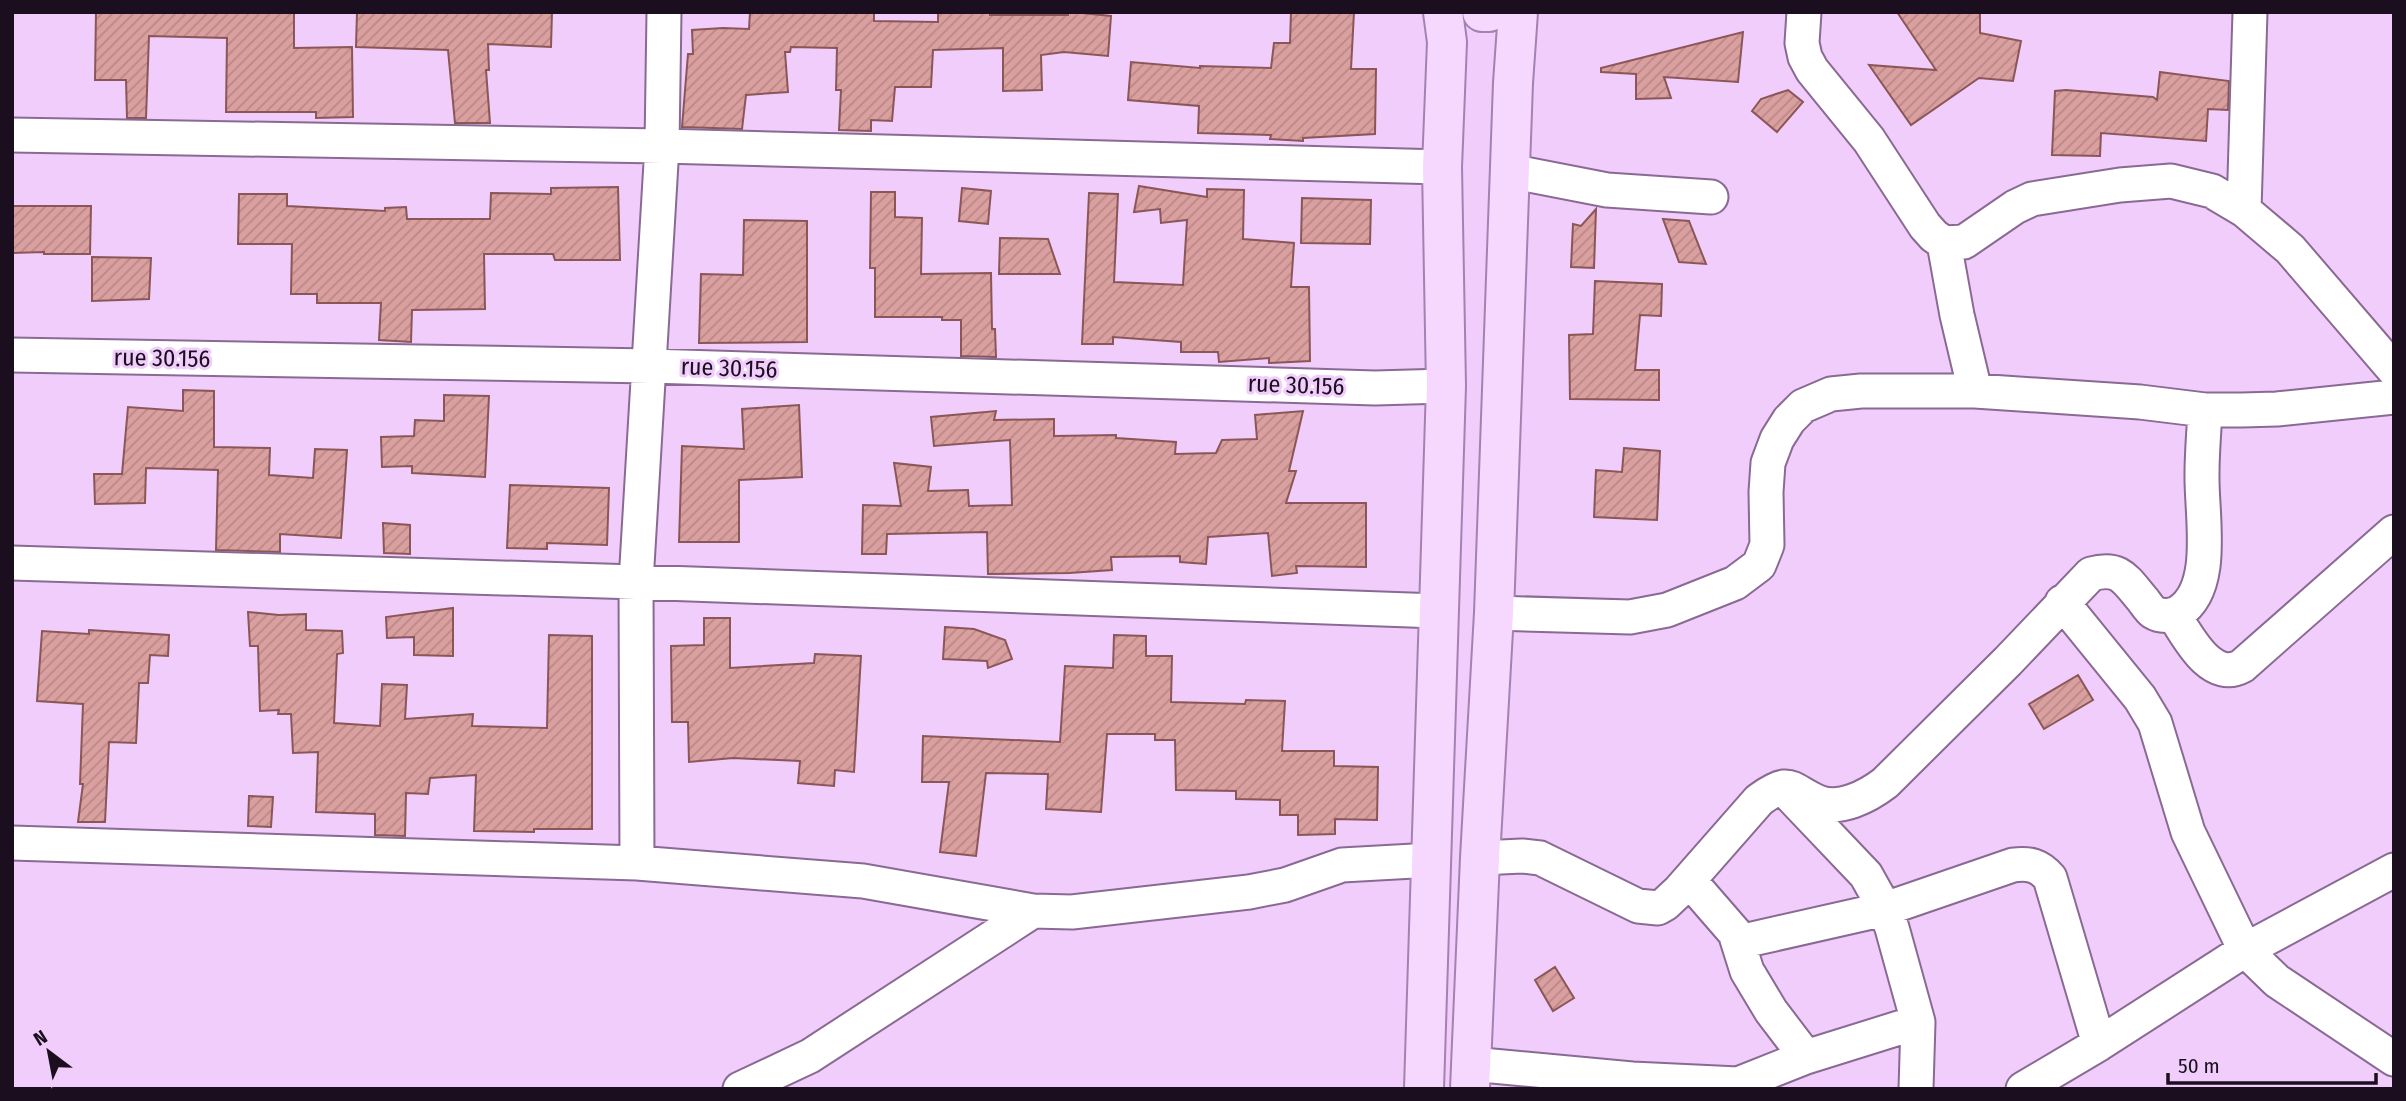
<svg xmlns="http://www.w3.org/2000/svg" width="2406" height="1101" viewBox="0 0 2406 1101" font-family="'Fira Sans Condensed',sans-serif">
	<defs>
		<pattern id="building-hatch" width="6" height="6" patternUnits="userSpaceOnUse" patternTransform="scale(1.75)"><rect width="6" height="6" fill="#da9f9f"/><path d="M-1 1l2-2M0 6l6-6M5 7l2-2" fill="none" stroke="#ba8888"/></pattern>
	</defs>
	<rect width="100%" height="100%" fill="#f0cdfa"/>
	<path fill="url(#building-hatch)" stroke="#8b5657" stroke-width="2" d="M 96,12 L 294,12 L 294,48 L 352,47 L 353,117 L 316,118 L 316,112 L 226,112 L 227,38 L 149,36 L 146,118 L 127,118 L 126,80 L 95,80 Z
		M 357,12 L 552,12 L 551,47 L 488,44 L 489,70 L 486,70 L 490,123 L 455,123 L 448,50 L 356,47 Z
		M 750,12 L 874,12 L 874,21 L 938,22 L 938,12 L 990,12 L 990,15 L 1068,15 L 1068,12 L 1072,12 L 1111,16 L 1108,56 L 1064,52 L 1041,55 L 1042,90 L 1003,91 L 1003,48 L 933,50 L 931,87 L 895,87 L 892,121 L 871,120 L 871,131 L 839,130 L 841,90 L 836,90 L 837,48 L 791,47 L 790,52 L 785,52 L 788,92 L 746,95 L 742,129 L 682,127 L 688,54 L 693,54 L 692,30 L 723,28 L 749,29 Z
		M 1291,12 L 1354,12 L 1351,69 L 1376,69 L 1375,134 L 1303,138 L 1303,141 L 1270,139 L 1271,135 L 1198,133 L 1199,106 L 1128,100 L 1131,62 L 1200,68 L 1200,66 L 1271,68 L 1274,43 L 1290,43 Z
		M 1897,12 L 1980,12 L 1980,33 L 2021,41 L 2013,81 L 1979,78 L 1911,125 L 1869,65 L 1936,70 Z
		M 1743,32 L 1738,82 L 1664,77 L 1671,98 L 1636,99 L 1636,74 L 1601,72 L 1601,68 Z
		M 2160,72 L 2229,81 L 2228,110 L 2208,109 L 2206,141 L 2101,133 L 2100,156 L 2052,155 L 2055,91 L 2066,90 L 2153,97 L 2157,100 Z
		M 1788,90 L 1803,102 L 1777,132 L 1752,111 L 1761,99 Z
		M 1139,186 L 1207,197 L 1207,189 L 1244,190 L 1243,239 L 1294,243 L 1291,287 L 1309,287 L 1310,361 L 1269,363 L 1269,358 L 1219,362 L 1218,352 L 1181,352 L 1181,342 L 1113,337 L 1113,344 L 1082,344 L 1089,193 L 1118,194 L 1114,282 L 1183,285 L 1187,220 L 1161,223 L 1160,209 L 1134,212 Z
		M 618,187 L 620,260 L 555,260 L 553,254 L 484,254 L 485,309 L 412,310 L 411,342 L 379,340 L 381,303 L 317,303 L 317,294 L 291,294 L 292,244 L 238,244 L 239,194 L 287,194 L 287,206 L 385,211 L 385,208 L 406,207 L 407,219 L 490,219 L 491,193 L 551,194 L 551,188 Z
		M 962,188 L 991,191 L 988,224 L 959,221 Z
		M 871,192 L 895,192 L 895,217 L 922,218 L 921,274 L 991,273 L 992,329 L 995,329 L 996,357 L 961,356 L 961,320 L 942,320 L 942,317 L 875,317 L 875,268 L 870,268 Z
		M 1302,198 L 1371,200 L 1370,244 L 1301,243 Z
		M 12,206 L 91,206 L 90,254 L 44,254 L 44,252 L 12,253 Z
		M 1596,209 L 1594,268 L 1571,267 L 1573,224 L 1581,226 Z
		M 1663,219 L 1689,221 L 1706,264 L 1679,262 Z
		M 744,220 L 807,221 L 807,342 L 699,343 L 701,274 L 743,275 Z
		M 1000,238 L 1048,239 L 1060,274 L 999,274 Z
		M 92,257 L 151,258 L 149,299 L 92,301 Z
		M 1595,281 L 1662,284 L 1661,316 L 1640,315 L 1635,370 L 1659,370 L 1659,400 L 1570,399 L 1569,335 L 1593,334 Z
		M 183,390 L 214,391 L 214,447 L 270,448 L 269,475 L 313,478 L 315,449 L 347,450 L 341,538 L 280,534 L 280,552 L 216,550 L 218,470 L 146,468 L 145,503 L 95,504 L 94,474 L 122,474 L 128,407 L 183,411 Z
		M 444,395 L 489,396 L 485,477 L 412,473 L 412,466 L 382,467 L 381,437 L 414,436 L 415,420 L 444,421 Z
		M 799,405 L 802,477 L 739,480 L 739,542 L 679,542 L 682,446 L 744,449 L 742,409 Z
		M 996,411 L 994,420 L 1054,419 L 1054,436 L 1116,435 L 1116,438 L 1176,442 L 1175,454 L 1216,453 L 1222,440 L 1257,439 L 1255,415 L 1303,411 L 1289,471 L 1296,471 L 1286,503 L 1366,503 L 1366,567 L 1296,566 L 1297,573 L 1272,576 L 1268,533 L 1208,537 L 1206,564 L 1180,562 L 1180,556 L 1111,557 L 1112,570 L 1069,573 L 988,574 L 987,532 L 887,534 L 886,554 L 862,554 L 863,505 L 901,506 L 894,463 L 931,467 L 928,491 L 968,490 L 969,506 L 1012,505 L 1010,440 L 934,446 L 931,417 Z
		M 1624,448 L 1660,451 L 1657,520 L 1594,517 L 1596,470 L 1622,472 Z
		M 510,485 L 609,488 L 607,545 L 547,543 L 547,549 L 507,548 Z
		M 383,523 L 410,525 L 410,554 L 384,553 Z
		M 453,608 L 453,656 L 414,655 L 414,637 L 387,638 L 386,617 Z
		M 248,612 L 279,615 L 306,614 L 306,630 L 342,631 L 343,653 L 337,654 L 334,723 L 380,726 L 382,684 L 407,685 L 405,719 L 473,714 L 472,726 L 547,728 L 549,635 L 592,636 L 592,829 L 534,829 L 534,832 L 474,831 L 476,775 L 430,778 L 428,794 L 406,793 L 405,836 L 375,835 L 375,814 L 316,812 L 318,752 L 293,753 L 291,714 L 278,714 L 279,710 L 260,711 L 258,646 L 250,646 Z
		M 704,618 L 730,618 L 730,668 L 814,663 L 815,654 L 861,656 L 854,772 L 835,770 L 834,786 L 798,783 L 800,761 L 733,758 L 689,762 L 688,722 L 672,722 L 671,646 L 704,645 Z
		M 945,627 L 974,629 L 1005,640 L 1012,659 L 988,668 L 987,661 L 943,659 Z
		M 89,630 L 169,635 L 168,656 L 150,655 L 148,683 L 139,683 L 136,743 L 109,742 L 105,822 L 78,822 L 83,784 L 80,784 L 83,704 L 37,701 L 42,631 L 89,634 Z
		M 1114,635 L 1146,636 L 1146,656 L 1172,656 L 1171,702 L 1245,704 L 1246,700 L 1285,701 L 1282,751 L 1334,751 L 1334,766 L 1378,767 L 1377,820 L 1335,819 L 1335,834 L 1298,835 L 1298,815 L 1280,815 L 1280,800 L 1236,799 L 1236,791 L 1176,790 L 1175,740 L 1155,740 L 1155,734 L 1107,734 L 1101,812 L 1046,809 L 1048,774 L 986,773 L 976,856 L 940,852 L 949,782 L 922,782 L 923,736 L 1060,742 L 1065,666 L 1113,668 Z
		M 2078,675 L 2093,700 L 2044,729 L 2029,704 Z
		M 249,796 L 273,797 L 271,827 L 248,826 Z
		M 1555,967 L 1574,998 L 1553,1011 L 1535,980 Z"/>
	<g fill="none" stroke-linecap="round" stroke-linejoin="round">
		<defs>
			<path id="minor" d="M 1804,12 L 1802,43 L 1805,57 L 1812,70 L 1869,140 L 1925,226 L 1934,236 L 1944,243 L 1957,315 L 1975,391
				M 12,135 L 662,146 L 1442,167
				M 1509,171 L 1607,190 L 1711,197
				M 2244,210 L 2250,12
				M 1944,243 L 1964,242 L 2015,207 L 2032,199 L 2120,185 L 2171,181 L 2212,191 L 2244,210 L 2290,249 L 2394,370
				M 12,355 L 650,366 L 1375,388 L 1446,386
				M 12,563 L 636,582 L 1438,611
				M 2062,602 L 2140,698 L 2155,723 L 2188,832 L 2245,950 L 2277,981 L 2394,1059
				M 1494,613 L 1630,617 L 1667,610 L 1735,583 L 1759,565 L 1767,545 L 1766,492 L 1768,463 L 1777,439 L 1789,420 L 1803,406 L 1831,394 L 1861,391 L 1975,391 L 2140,402 L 2205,410 L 2242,410 L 2277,409 L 2394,397
				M 2174,615 C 2188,637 2211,683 2242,666 L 2394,532
				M 1789,794 L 1866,875 L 1885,909 L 1892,928 L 1918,1022 L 1916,1089
				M 12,843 L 637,863 L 863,881 L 1033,911 L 1072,912 L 1249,892 L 1285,885 L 1342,865 L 1432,860
				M 1480,858 L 1522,856 L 1540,858 L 1638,906 L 1658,908 L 1665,904 L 1680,890 L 1759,800 C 1792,776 1789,790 1818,802 C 1840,811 1868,796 1885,783 L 2008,661 L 2091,574 C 2120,566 2125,579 2143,600 C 2146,604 2150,610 2153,612 C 2161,617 2172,616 2179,612 C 2217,588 2201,514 2202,474 C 2202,453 2204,431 2205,410
				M 637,863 L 636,582 L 662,146 L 664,12
				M 1689,880 L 1735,933 L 1747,971 L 1771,1011 L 1806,1057
				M 1739,942 L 1885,909 L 2013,865 C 2029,863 2039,865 2050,878 L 2099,1044
				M 1471,1064 L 1632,1079 L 1637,1089
				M 1632,1079 L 1738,1084 L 1743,1089
				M 1738,1084 L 1806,1057 L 1918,1022
				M 740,1089 L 810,1056 L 1033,911
				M 2023,1089 L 2099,1044 L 2245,950 L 2394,870"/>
			<path id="major" d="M 1482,12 L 1489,12
				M 1424,1089 L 1446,386 L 1442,167 L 1447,42 L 1443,12
				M 1470,1089 L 1480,858 L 1494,613 L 1513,83 L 1518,12"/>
		</defs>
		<use href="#minor" stroke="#896a92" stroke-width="37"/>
		<use href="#major" stroke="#a581b1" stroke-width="42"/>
		<use href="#minor" stroke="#fff" stroke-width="33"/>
		<use href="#major" stroke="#f6d8ff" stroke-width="38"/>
	</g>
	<g text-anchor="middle" stroke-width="6" stroke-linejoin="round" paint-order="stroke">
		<g font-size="24" fill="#1b0f1f" stroke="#f0cdfa">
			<text transform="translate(162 358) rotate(1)" y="8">rue 30.156</text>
			<text transform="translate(729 368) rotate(2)" y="8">rue 30.156</text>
			<text transform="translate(1296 385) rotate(2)" y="8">rue 30.156</text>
		</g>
	</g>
	<rect width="2406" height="1101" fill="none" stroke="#1b0f1f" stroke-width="28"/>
	<g transform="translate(49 1052) rotate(328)" stroke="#f0cdfa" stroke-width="5" paint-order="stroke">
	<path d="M0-5L12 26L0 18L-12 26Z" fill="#1b0f1f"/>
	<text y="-10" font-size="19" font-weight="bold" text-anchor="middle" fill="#1b0f1f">N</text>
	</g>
	<path d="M2168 1073v10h208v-10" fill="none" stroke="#1b0f1f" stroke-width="3.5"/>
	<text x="2178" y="1073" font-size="21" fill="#1b0f1f" stroke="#f0cdfa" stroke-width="5" paint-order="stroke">50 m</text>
</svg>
